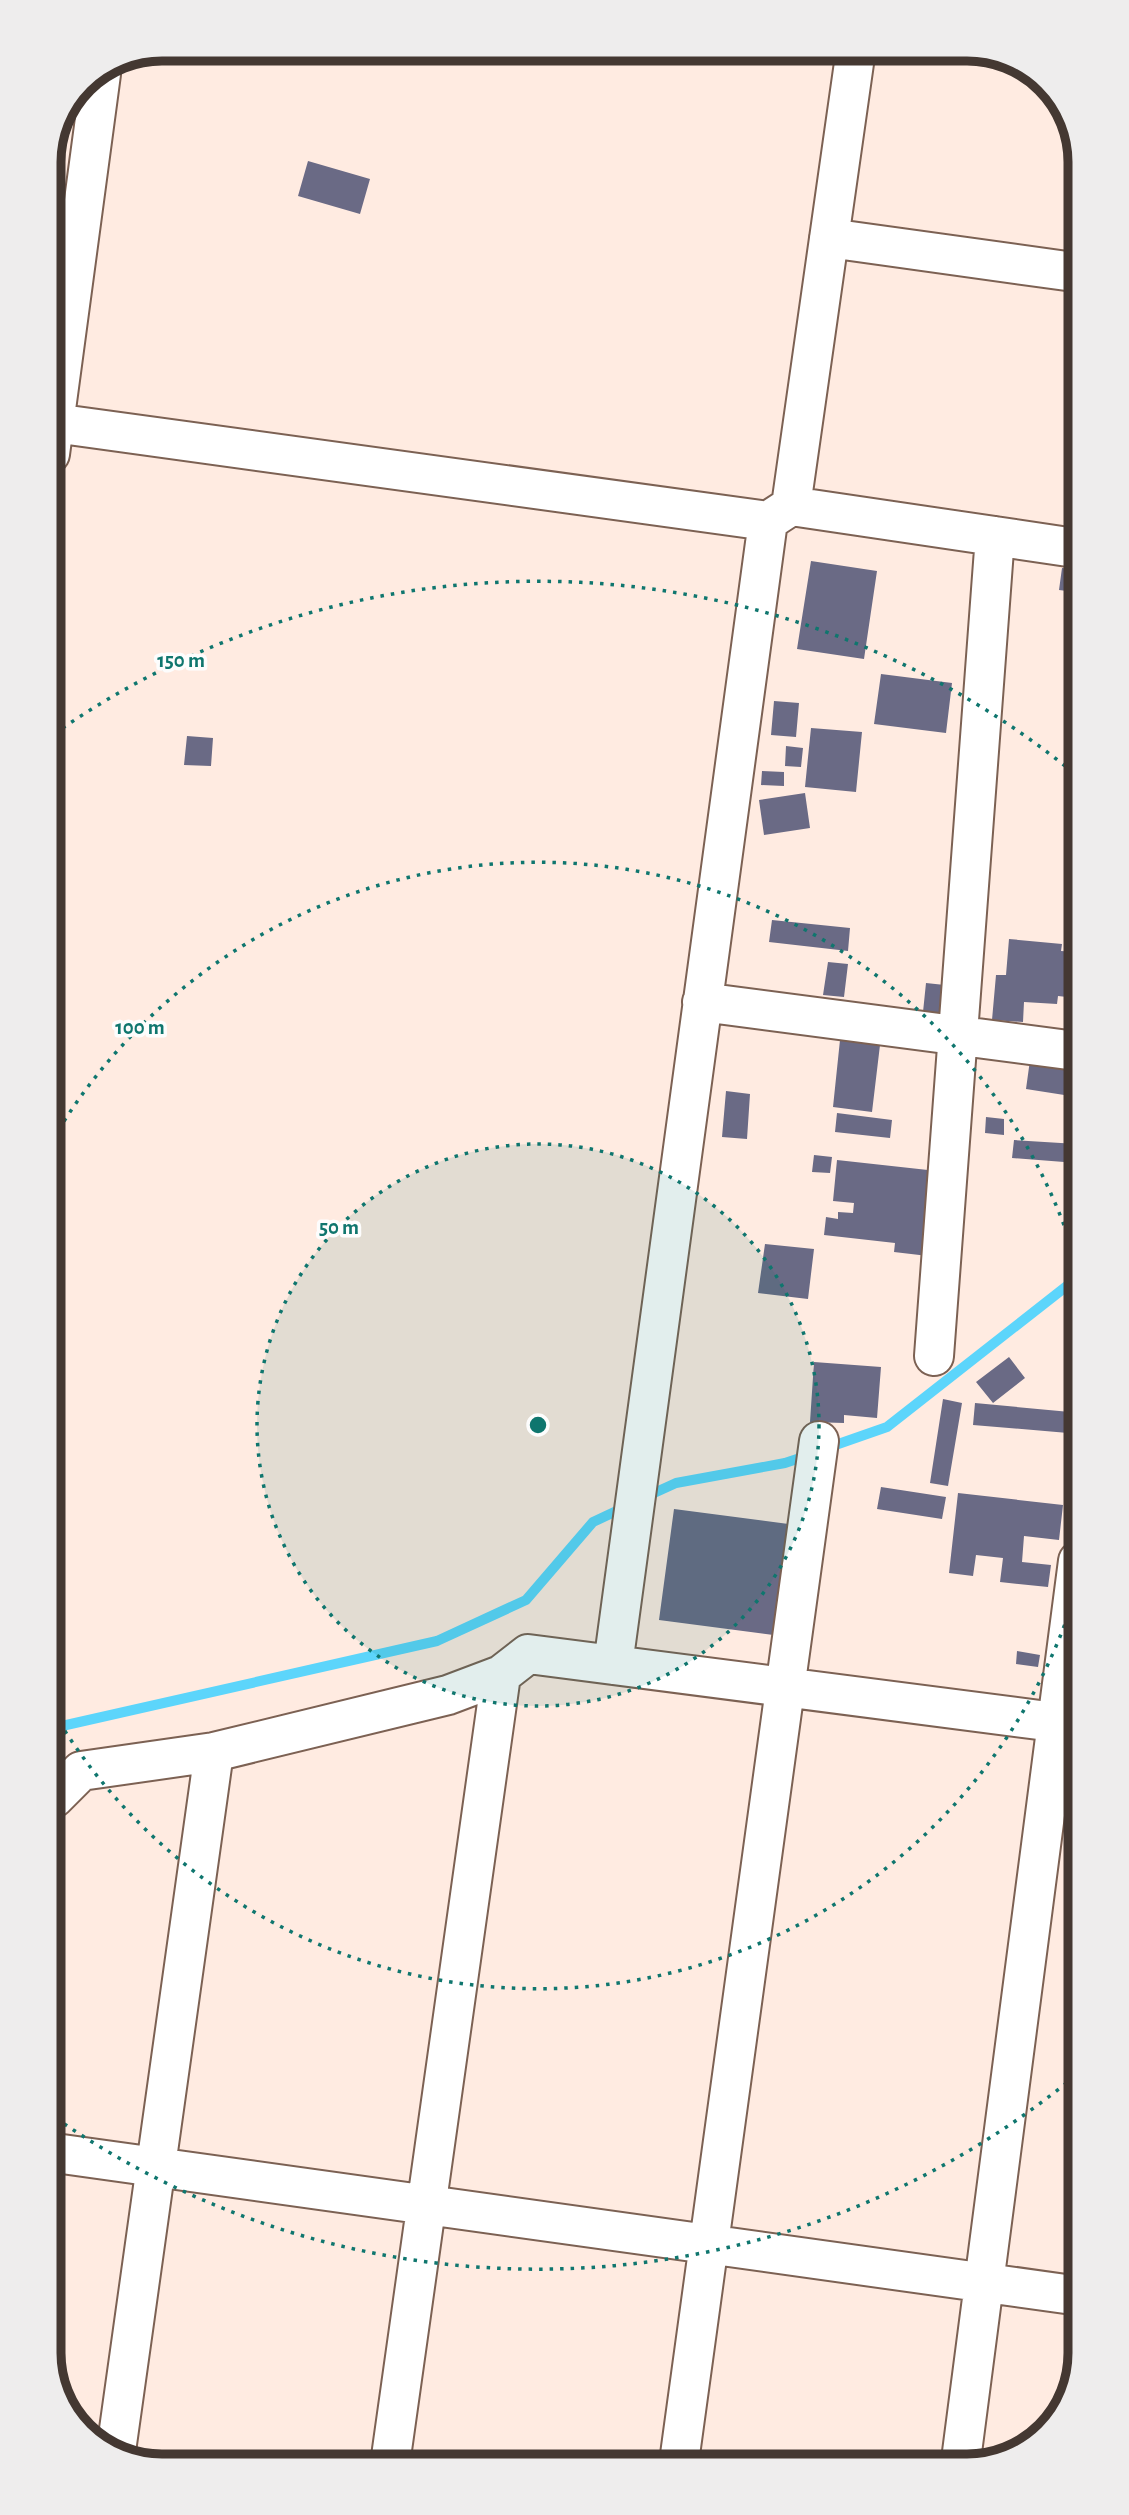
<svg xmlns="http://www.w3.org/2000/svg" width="1129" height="2515" viewBox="0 0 1129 2515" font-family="'Alegreya Sans',sans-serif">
	<rect width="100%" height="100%" fill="#ffebe1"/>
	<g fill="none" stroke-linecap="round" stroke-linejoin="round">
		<path stroke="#5cd5fb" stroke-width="10" d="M 824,1449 L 887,1427 L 1077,1278
			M 643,1498 L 676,1483 L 785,1463 L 809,1455
			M 53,1728 L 437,1641 L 526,1600 L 593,1522 L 625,1507"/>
	</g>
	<path fill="#6a6a85" d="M 308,161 L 370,179 L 360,214 L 298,196 Z
		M 811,561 L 877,571 L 864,659 L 797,649 Z
		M 1062,568 L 1075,569 L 1075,592 L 1059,590 Z
		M 881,674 L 952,683 L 946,733 L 874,724 Z
		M 774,701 L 799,703 L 796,737 L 771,735 Z
		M 51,710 L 64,712 L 60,748 L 51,747 Z
		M 811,728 L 862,732 L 856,792 L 805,787 Z
		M 187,736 L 213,738 L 211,766 L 184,765 Z
		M 786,746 L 803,748 L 801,767 L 785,766 Z
		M 762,771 L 784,772 L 784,786 L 761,785 Z
		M 805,793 L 810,828 L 764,835 L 759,800 Z
		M 772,920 L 850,928 L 848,951 L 769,942 Z
		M 1009,939 L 1062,944 L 1061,951 L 1076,952 L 1076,998 L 1058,996 L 1057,1004 L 1024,1002 L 1023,1022 L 992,1020 L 996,975 L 1006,975 Z
		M 828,962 L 848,964 L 844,997 L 823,995 Z
		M 926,983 L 954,986 L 951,1015 L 923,1012 Z
		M 840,1040 L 880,1045 L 872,1112 L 833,1107 Z
		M 1030,1060 L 1076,1066 L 1077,1097 L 1026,1089 Z
		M 726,1091 L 750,1094 L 747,1139 L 722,1137 Z
		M 837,1113 L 892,1120 L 890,1138 L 835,1132 Z
		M 986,1117 L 1004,1119 L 1004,1135 L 985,1133 Z
		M 1014,1140 L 1077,1144 L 1077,1163 L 1012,1158 Z
		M 814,1155 L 832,1157 L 830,1173 L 812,1172 Z
		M 837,1160 L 937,1171 L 928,1256 L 894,1252 L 895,1243 L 824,1235 L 826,1217 L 838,1219 L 838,1212 L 853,1213 L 854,1203 L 833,1201 Z
		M 765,1244 L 814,1249 L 808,1299 L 758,1293 Z
		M 1009,1357 L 1025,1378 L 993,1403 L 976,1382 Z
		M 814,1362 L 881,1367 L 877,1418 L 844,1415 L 844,1423 L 810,1422 Z
		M 943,1399 L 962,1403 L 948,1486 L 930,1483 Z
		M 975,1403 L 1070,1412 L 1068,1433 L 973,1425 Z
		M 881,1487 L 946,1497 L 942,1519 L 877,1509 Z
		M 958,1493 L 1063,1505 L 1059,1540 L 1024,1536 L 1022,1562 L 1051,1565 L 1048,1587 L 1000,1582 L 1003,1558 L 976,1555 L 973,1576 L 949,1573 Z
		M 674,1509 L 796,1525 L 781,1636 L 659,1620 Z
		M 1017,1651 L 1040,1655 L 1038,1667 L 1016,1664 Z"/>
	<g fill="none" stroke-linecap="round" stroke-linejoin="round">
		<defs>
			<path id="minor" d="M 829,238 L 1074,272
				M 54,423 L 768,521 L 791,506 L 1075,548
				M 50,454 L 101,74
				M 791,506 L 856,49
				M 702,1002 L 1076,1051
				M 934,1356 L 995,536
				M 613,1665 L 768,521
				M 54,1798 L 81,1771 L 214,1752 L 448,1695 L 501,1675 L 528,1654 L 1078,1725
				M 55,2153 L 1080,2296
				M 116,2451 L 214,1752
				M 961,2460 L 1078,1561
				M 679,2462 L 819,1441
				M 390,2464 L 501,1675"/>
		</defs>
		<use href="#minor" stroke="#7c6153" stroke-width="42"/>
		<use href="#minor" stroke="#fff" stroke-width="38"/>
	</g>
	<circle cx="538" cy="1425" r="281" fill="#0f766e" fill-opacity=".12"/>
	<g fill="none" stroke="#0f766e" stroke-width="3.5" stroke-dasharray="3.5 7">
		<circle cx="538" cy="1425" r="281"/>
		<path d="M1078 1585A563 563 0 0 1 55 1715M53 1139A563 563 0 0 1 1076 1260"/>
		<path d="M1075 2076A844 844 0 0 1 60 2121M54 734A844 844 0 0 1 1075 774"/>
	</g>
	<path d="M0 0H1129V2515H0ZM162 61H967A101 101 0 0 1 1068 162V2353A101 101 0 0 1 967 2454H162A101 101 0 0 1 61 2353V162A101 101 0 0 1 162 61Z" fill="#eeeded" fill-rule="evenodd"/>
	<path fill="none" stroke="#443832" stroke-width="9" d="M162 61H967A101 101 0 0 1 1068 162V2353A101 101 0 0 1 967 2454H162A101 101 0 0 1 61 2353V162A101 101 0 0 1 162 61Z"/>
	<circle cx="538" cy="1425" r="10" fill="#0f766e" stroke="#fdfdfd" stroke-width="3.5"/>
	<g font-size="21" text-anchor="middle" font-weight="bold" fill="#0f766e" stroke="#fdfdfd" stroke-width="7" stroke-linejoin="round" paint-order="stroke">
		<text x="181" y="667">150 m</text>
		<text x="140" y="1034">100 m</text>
		<text x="339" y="1234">50 m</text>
	</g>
</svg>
